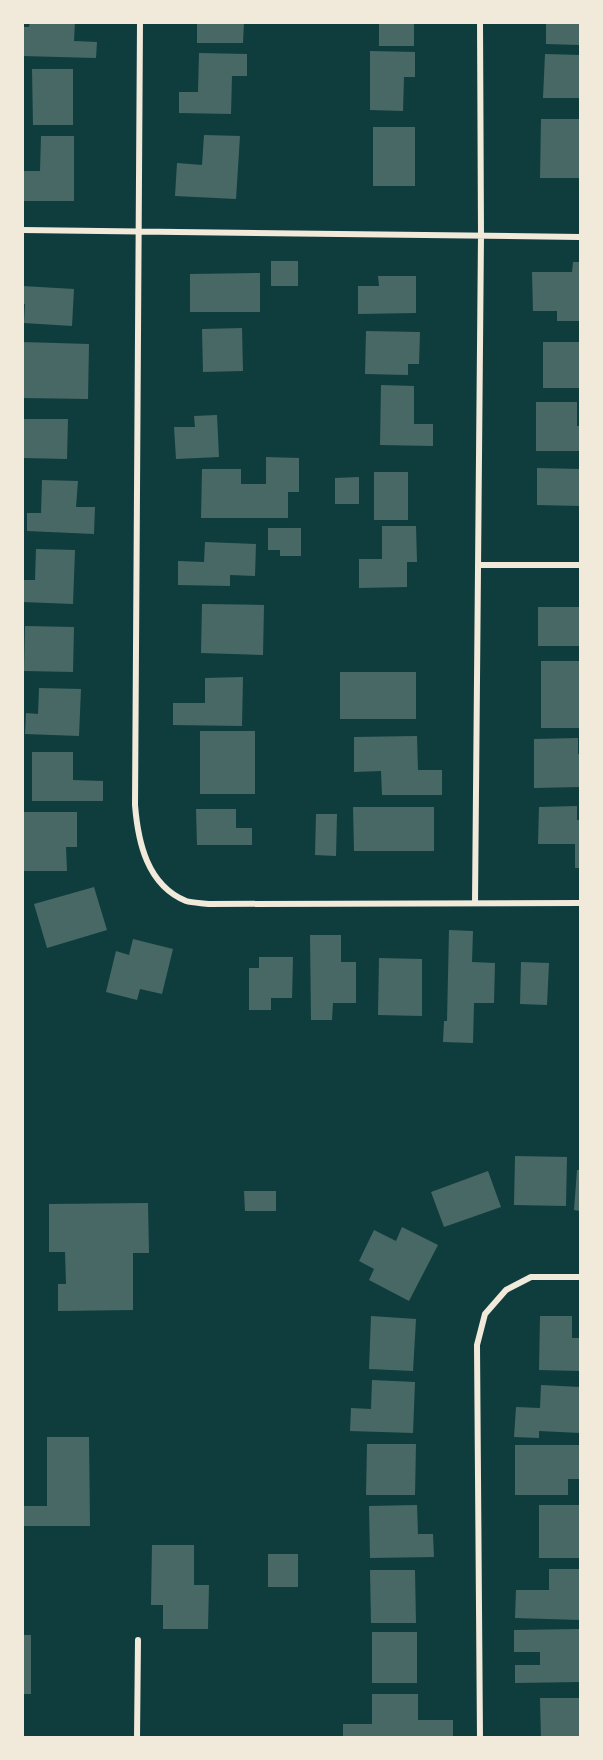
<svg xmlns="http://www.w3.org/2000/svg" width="603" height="1760" viewBox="0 0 603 1760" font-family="'Varela Round',sans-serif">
	<rect width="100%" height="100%" fill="#0f3d3e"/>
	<path fill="#486865" d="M 30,22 L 75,22 L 74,41 L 97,42 L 96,58 L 22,56 L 22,27 L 29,27 Z
		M 197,22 L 244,22 L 243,43 L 197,43 Z
		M 379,22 L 414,22 L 414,46 L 379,46 Z
		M 546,22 L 580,22 L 580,45 L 546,44 Z
		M 370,51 L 415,52 L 415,77 L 404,77 L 403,111 L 370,110 Z
		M 199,53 L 247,54 L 247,76 L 232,76 L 231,114 L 179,113 L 179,92 L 198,92 Z
		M 545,54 L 580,55 L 580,98 L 543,98 Z
		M 32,69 L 73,69 L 73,125 L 33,125 Z
		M 541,119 L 580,119 L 580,178 L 540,178 Z
		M 373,127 L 415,127 L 415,186 L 373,186 Z
		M 204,135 L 240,136 L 236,199 L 175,196 L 177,163 L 202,165 Z
		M 41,136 L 74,136 L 74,201 L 22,201 L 22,171 L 40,171 Z
		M 271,261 L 298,261 L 298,286 L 271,286 Z
		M 573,262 L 580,262 L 580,321 L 557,321 L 557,311 L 533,311 L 532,272 L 572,272 Z
		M 260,273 L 260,312 L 190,312 L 190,274 Z
		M 378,276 L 416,276 L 416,313 L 358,314 L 358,286 L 379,286 Z
		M 22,286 L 74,289 L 72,326 L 24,323 L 25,304 L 22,303 Z
		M 242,328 L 243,371 L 203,372 L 202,329 Z
		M 366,331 L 420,332 L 419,364 L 408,364 L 408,375 L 365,374 Z
		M 22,342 L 89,344 L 88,399 L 22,398 Z
		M 543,342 L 580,342 L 580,388 L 543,388 Z
		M 381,385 L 414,386 L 414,424 L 433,424 L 433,446 L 380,445 Z
		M 536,402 L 577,402 L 577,426 L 580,426 L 580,451 L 536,451 Z
		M 217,415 L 219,457 L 176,459 L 174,427 L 195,427 L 194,416 Z
		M 24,419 L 68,419 L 67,459 L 24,458 Z
		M 266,457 L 299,458 L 299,492 L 288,492 L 288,518 L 201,518 L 202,469 L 241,469 L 241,484 L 266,484 Z
		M 537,468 L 580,469 L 580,506 L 537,505 Z
		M 374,472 L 408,472 L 408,520 L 374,520 Z
		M 359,477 L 359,504 L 335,504 L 335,478 Z
		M 42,480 L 78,481 L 76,507 L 95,507 L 94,534 L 27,531 L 27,513 L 41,513 Z
		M 382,526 L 416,526 L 417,562 L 407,562 L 407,587 L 359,588 L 359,559 L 382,559 Z
		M 268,528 L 301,528 L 301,556 L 280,556 L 280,550 L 268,550 Z
		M 205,542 L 256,544 L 255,576 L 230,575 L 230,586 L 178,585 L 178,561 L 204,562 Z
		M 36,549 L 75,550 L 73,604 L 22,602 L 22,580 L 35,580 Z
		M 202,604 L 264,605 L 263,655 L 201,653 Z
		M 538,607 L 580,607 L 580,646 L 538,646 Z
		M 25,626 L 74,627 L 73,672 L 24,671 Z
		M 541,661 L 580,661 L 580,728 L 541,728 Z
		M 340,672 L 416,672 L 416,719 L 340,719 Z
		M 243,677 L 242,726 L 173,725 L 173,703 L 205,703 L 205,678 Z
		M 39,688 L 81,689 L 79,736 L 25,734 L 26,713 L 38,714 Z
		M 200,731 L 255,731 L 255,794 L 200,794 Z
		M 417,736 L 418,770 L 442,770 L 442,795 L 382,795 L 381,771 L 354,772 L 354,737 Z
		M 578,738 L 578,754 L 580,754 L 580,787 L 534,788 L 534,739 Z
		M 32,752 L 73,752 L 73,780 L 103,781 L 103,801 L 32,801 Z
		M 577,806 L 577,820 L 580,820 L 580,868 L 575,868 L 575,844 L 538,844 L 539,807 Z
		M 353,807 L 434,807 L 434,851 L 354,851 Z
		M 196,809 L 236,809 L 236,828 L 252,828 L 252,845 L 197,845 Z
		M 22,812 L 77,812 L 77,847 L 66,847 L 67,871 L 24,871 Z
		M 316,814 L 337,814 L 336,856 L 315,855 Z
		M 94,887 L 107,930 L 47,948 L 34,904 Z
		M 449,930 L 473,931 L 472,962 L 495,963 L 494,1003 L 474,1003 L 473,1043 L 443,1042 L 444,1021 L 447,1021 Z
		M 310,935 L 341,935 L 341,962 L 356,962 L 356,1003 L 333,1003 L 332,1020 L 311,1020 Z
		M 133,939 L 173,949 L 162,994 L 140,989 L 137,1000 L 106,992 L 116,951 L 129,955 Z
		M 259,957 L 293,957 L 292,998 L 271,998 L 271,1010 L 249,1010 L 249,968 L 259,968 Z
		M 379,958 L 422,959 L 422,1016 L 378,1015 Z
		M 521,962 L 549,963 L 547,1005 L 520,1004 Z
		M 515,1156 L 567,1157 L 566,1206 L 514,1205 Z
		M 577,1170 L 580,1170 L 580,1211 L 574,1210 Z
		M 488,1171 L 501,1207 L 444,1227 L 431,1192 Z
		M 244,1191 L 276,1191 L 276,1211 L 245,1211 Z
		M 148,1203 L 149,1253 L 133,1253 L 133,1310 L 58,1311 L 58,1284 L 66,1284 L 65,1252 L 49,1252 L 49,1204 Z
		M 402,1227 L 438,1245 L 409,1301 L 369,1280 L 374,1269 L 359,1261 L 374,1230 L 396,1241 Z
		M 371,1316 L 416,1319 L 413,1371 L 369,1369 Z
		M 540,1316 L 572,1316 L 572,1338 L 580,1338 L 580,1371 L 539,1370 Z
		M 372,1380 L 415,1382 L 413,1433 L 350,1431 L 351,1408 L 371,1409 Z
		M 541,1385 L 580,1387 L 580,1433 L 539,1431 L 539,1438 L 514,1437 L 516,1407 L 540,1408 Z
		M 47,1437 L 89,1437 L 90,1526 L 22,1526 L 22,1506 L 47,1506 Z
		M 367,1444 L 416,1444 L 415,1495 L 366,1495 Z
		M 515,1445 L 580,1445 L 580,1479 L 568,1479 L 568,1495 L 515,1495 Z
		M 417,1505 L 418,1534 L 433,1534 L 434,1557 L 370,1558 L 369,1506 Z
		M 539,1505 L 580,1505 L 580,1558 L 539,1558 Z
		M 152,1545 L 194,1545 L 194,1585 L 209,1585 L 208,1629 L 163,1629 L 163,1605 L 151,1605 Z
		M 268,1554 L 298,1554 L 298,1587 L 268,1587 Z
		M 549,1569 L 580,1569 L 580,1620 L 515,1618 L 516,1590 L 549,1590 Z
		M 370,1570 L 415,1570 L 416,1623 L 371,1623 Z
		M 580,1629 L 580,1682 L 515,1683 L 515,1665 L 540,1665 L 540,1652 L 514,1652 L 514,1630 Z
		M 372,1632 L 417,1632 L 417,1683 L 372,1683 Z
		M 22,1635 L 31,1635 L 31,1694 L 22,1694 Z
		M 372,1694 L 418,1694 L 418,1720 L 453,1720 L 453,1738 L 343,1738 L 343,1724 L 372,1724 Z
		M 540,1698 L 580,1698 L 580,1738 L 541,1738 Z"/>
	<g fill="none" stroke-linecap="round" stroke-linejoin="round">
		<path stroke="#f1e9da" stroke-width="6" d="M 140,22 L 135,805 C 138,842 147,885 186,901 C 192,903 202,903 209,904 L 580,903
			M 22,230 L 580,237
			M 478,565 L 580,565
			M 475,903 L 481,235 L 480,22
			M 137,1738 L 138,1640
			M 480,1738 L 477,1345 L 485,1314 L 506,1290 L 531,1277 L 580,1277"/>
	</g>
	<rect width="603" height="1760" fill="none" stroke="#f1e9da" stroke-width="48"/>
</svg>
